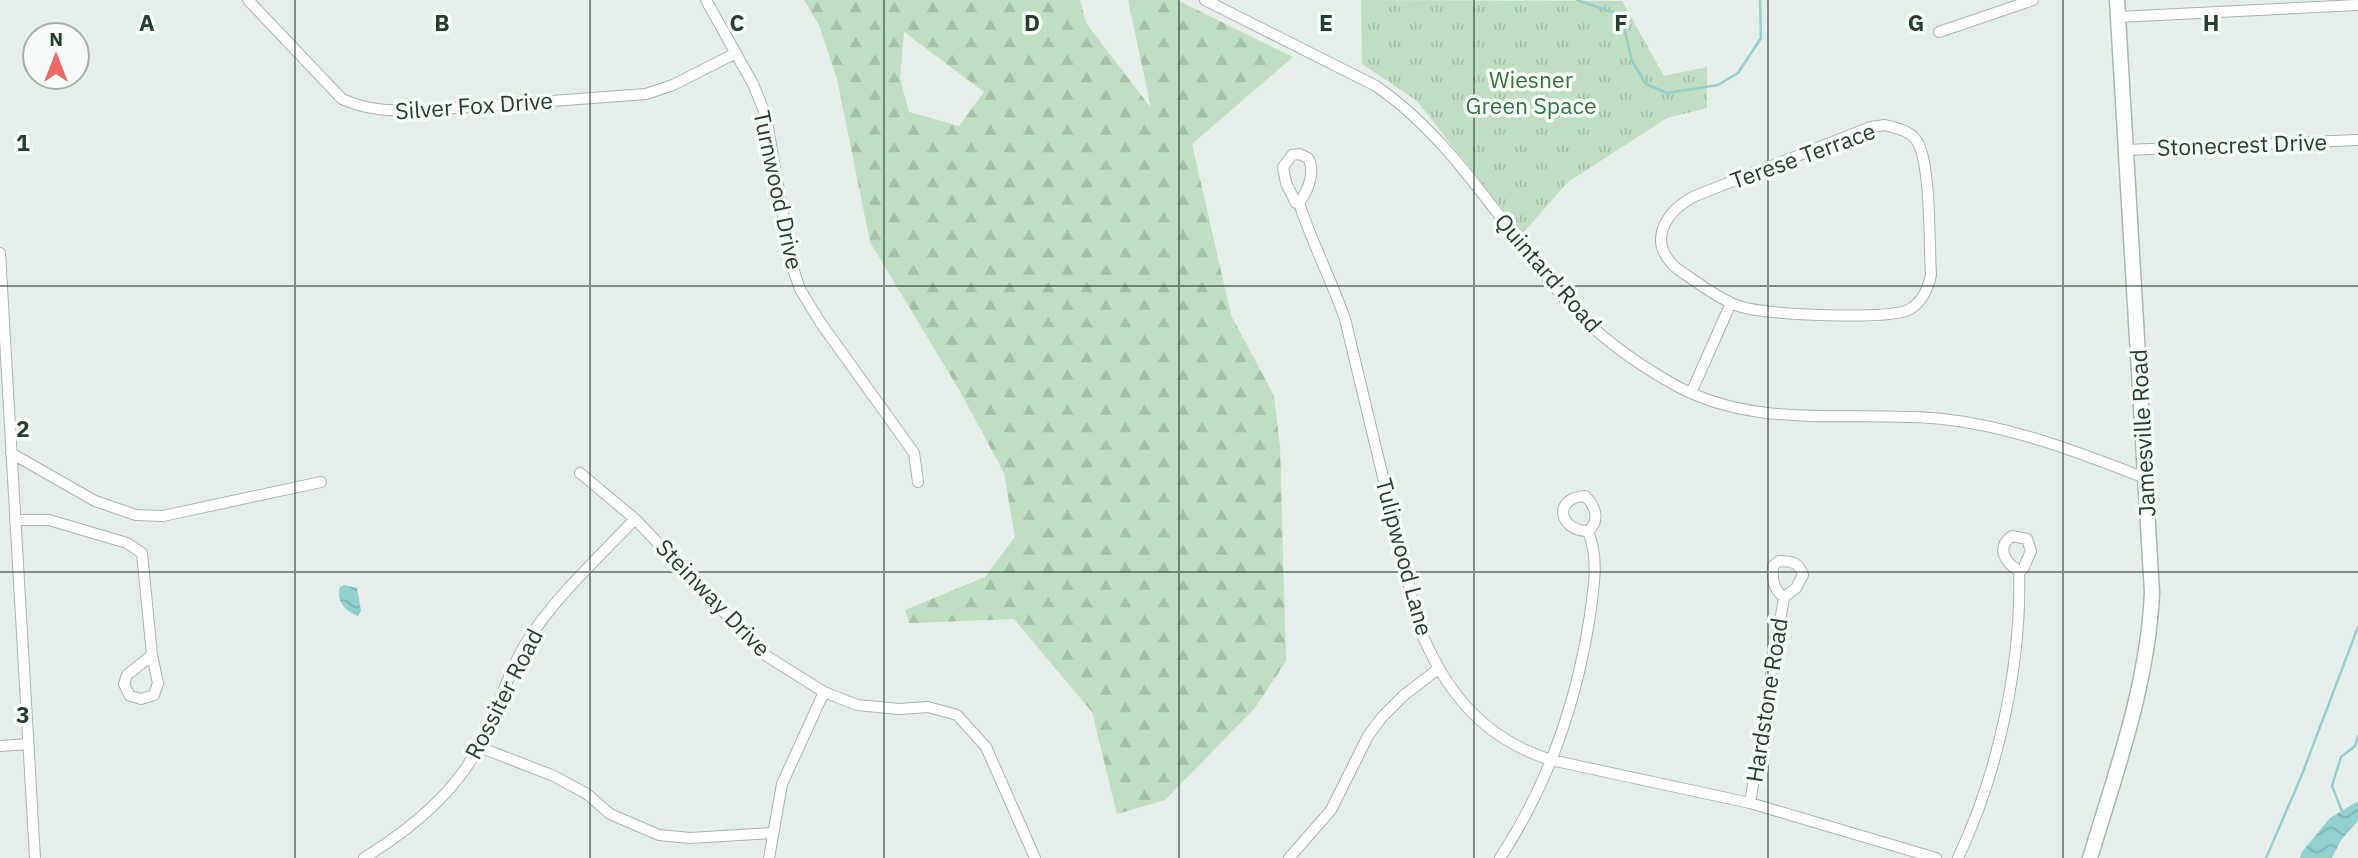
<svg xmlns="http://www.w3.org/2000/svg" width="2358" height="858" viewBox="0 0 2358 858" font-family="'IBM Plex Sans',sans-serif">
	<defs>
		<pattern id="grass-tufts" width="24" height="20" patternUnits="userSpaceOnUse" patternTransform="scale(1.75)"><rect width="24" height="20" fill="#c0dec1"/><path d="M3 7l-1-3M5 7V3M7 7l1-3M15 17l-1-3M17 17v-4M19 17l1-3" fill="none" stroke="#a5c0a6"/></pattern>
		<pattern id="forest-firs" width="22" height="20" patternUnits="userSpaceOnUse" patternTransform="scale(1.75)"><rect width="22" height="20" fill="#c0dec1"/><path d="M5 1l3.5 6h-7zM16 11l3.5 6h-7z" fill="#a5c0a6"/></pattern>
		<pattern id="water-waves" width="16" height="10" patternUnits="userSpaceOnUse" patternTransform="scale(1.75)"><rect width="16" height="10" fill="#90d1cd"/><path d="M0 5q4-4 8 0t8 0" fill="none" stroke="#7cb4b0"/></pattern>
	</defs>
	<rect width="100%" height="100%" fill="#e6eee9"/>
	<path fill="url(#grass-tufts)" d="M 1361,0 L 1622,1 L 1664,76 L 1707,67 L 1707,108 L 1667,118 L 1568,182 L 1522,234 L 1417,101 L 1362,64 Z"/>
	<path fill="url(#forest-firs)" fill-rule="evenodd" d="M 804,0 L 1080,0 L 1086,23 L 1151,108 L 1128,0 L 1177,0 L 1293,57 L 1192,144 L 1231,315 L 1274,396 L 1280,446 L 1286,661 L 1255,708 L 1165,800 L 1117,814 L 1092,712 L 1014,619 L 909,623 L 905,610 L 985,577 L 1015,537 L 1004,473 L 961,393 L 870,242 L 837,79 L 819,25 ZM 904,32 L 984,92 L 959,126 L 909,112 L 900,79 Z"/>
	<path fill="url(#water-waves)" d="M 344,585 L 357,588 L 361,611 L 358,616 C 345,611 336,602 340,587 Z
		M 2358,801 L 2358,821 L 2341,840 L 2332,858 L 2300,858 L 2301,853 L 2330,818 Z"/>
	<g fill="none" stroke-linecap="round" stroke-linejoin="round">
		<path stroke="#90d1cd" stroke-width="2.5" d="M 1577,0 L 1621,15 L 1632,61 L 1646,84 L 1667,93 L 1718,85 L 1738,73 L 1761,38 L 1760,0
			M 2342,811 L 2332,786 L 2341,757 L 2355,746 L 2358,736
			M 2266,858 L 2301,777 L 2358,627"/>
		<defs>
			<path id="street" d="M 248,0 L 342,99 C 367,110 389,111 416,111 L 646,94 L 673,85 L 736,53
				M 706,0 L 753,84 L 766,116 L 792,266 L 800,289 L 820,322 L 914,453 L 918,482
				M 1205,0 L 1376,86 C 1456,141 1505,231 1568,303 C 1598,336 1634,362 1673,384 C 1756,431 1851,410 1942,419 C 2011,426 2081,453 2145,478
				M 2118,17 L 2358,5
				M 1939,32 L 2033,0
				M 1885,125 C 1897,128 1912,131 1918,143 C 1931,167 1929,245 1931,275 C 1928,289 1922,303 1908,310 C 1887,320 1767,315 1742,307 C 1725,302 1709,291 1695,281 C 1688,276 1679,271 1673,265 C 1647,238 1668,210 1695,196 L 1871,127 Z
				M 2127,150 L 2358,140
				M 1299,154 L 1308,158 C 1316,171 1308,191 1299,203 L 1296,203 L 1286,183 L 1283,167 L 1292,155 Z
				M 1299,203 C 1312,243 1331,279 1345,319 L 1419,627 C 1445,691 1482,738 1551,760 L 1750,803 L 1936,858
				M 0,253 L 35,858
				M 1691,393 L 1731,303
				M 11,453 L 95,501 L 136,515 L 163,516 L 321,482
				M 580,473 L 635,519 L 765,655 L 824,692 L 857,705 L 899,709 L 928,707 L 957,715 L 986,747 L 1035,858
				M 1585,496 C 1595,505 1601,521 1588,531 C 1559,531 1552,498 1585,496 Z
				M 15,520 L 49,520 L 127,543 L 142,553 L 152,655 L 127,675 L 124,684 L 130,696 L 141,699 L 154,695 L 158,683 L 152,655
				M 2012,536 L 2027,539 L 2031,551 L 2023,569 L 2019,571 C 2004,562 1996,547 2012,536 Z
				M 1779,561 C 1791,561 1799,562 1803,575 L 1796,588 L 1784,597 C 1773,590 1772,578 1773,566 Z
				M 0,746 L 28,744
				M 479,747 L 554,776 L 587,794 L 610,814 L 659,835 L 690,838 L 772,833
				M 1750,803 L 1784,597
				M 364,858 C 414,827 460,789 485,735 C 500,704 508,672 526,643 C 555,597 598,558 635,519
				M 769,858 L 782,784 L 824,692
				M 1289,858 L 1331,810 L 1368,736 L 1382,717 L 1403,696 L 1438,669
				M 1500,858 C 1548,785 1577,701 1590,615 C 1594,586 1599,558 1588,531
				M 1958,858 C 1998,774 2022,663 2019,571"/>
			<path id="secondary" d="M 2090,858 C 2116,772 2148,684 2152,593 L 2117,0"/>
		</defs>
		<use href="#street" stroke="#a8b6af" stroke-width="12"/>
		<use href="#secondary" stroke="#a4baae" stroke-width="17"/>
		<use href="#street" stroke="#fff" stroke-width="10"/>
		<use href="#secondary" stroke="#fff" stroke-width="14"/>
	</g>
	<path fill="none" stroke="#254033" stroke-width="2" stroke-opacity="0.55" d="M 295,0 L 295,858M 590,0 L 590,858M 884,0 L 884,858M 1179,0 L 1179,858M 1474,0 L 1474,858M 1768,0 L 1768,858M 2063,0 L 2063,858M 0,286 L 2358,286M 0,572 L 2358,572"/>
	<g text-anchor="middle" stroke-width="7" stroke-linejoin="round" paint-order="stroke">
		<g font-size="23" fill="#30763c" stroke="#f7fbf8">
			<text x="1531" y="88">Wiesner<tspan x="1531" dy="26">Green Space</tspan></text>
		</g>
		<g font-size="23" fill="#254033" stroke="#f7fbf8">
			<text transform="translate(474 106) rotate(-4)" y="8">Silver Fox Drive</text>
			<text transform="translate(2242 145) rotate(-2)" y="8">Stonecrest Drive</text>
			<text transform="translate(1803 156) rotate(-20)" y="8">Terese Terrace</text>
			<text transform="translate(778 190) rotate(78)" y="8">Turnwood Drive</text>
			<text transform="translate(1548 273) rotate(49)" y="8">Quintard Road</text>
			<text transform="translate(2143 433) rotate(-93)" y="8">Jamesville Road</text>
			<text transform="translate(1404 557) rotate(75)" y="8">Tulipwood Lane</text>
			<text transform="translate(713 598) rotate(46)" y="8">Steinway Drive</text>
			<text transform="translate(504 694) rotate(-63)" y="8">Rossiter Road</text>
			<text transform="translate(1767 700) rotate(-81)" y="8">Hardstone Road</text>
		</g>
	</g>
	<g font-size="23" text-anchor="middle" font-weight="bold" fill="#254033" stroke="#f7fbf8" stroke-width="7" stroke-linejoin="round" paint-order="stroke">
		<text x="147" y="31">A</text>
		<text x="442" y="31">B</text>
		<text x="737" y="31">C</text>
		<text x="1032" y="31">D</text>
		<text x="1326" y="31">E</text>
		<text x="1621" y="31">F</text>
		<text x="1916" y="31">G</text>
		<text x="2211" y="31">H</text>
		<text x="23" y="151">1</text>
		<text x="23" y="437">2</text>
		<text x="23" y="723">3</text>
	</g>
	<g transform="translate(56 56)"><circle r="33" fill="#f7fbf8" stroke="#a3b0a9" stroke-width="2"/>
	<path d="M0-5L12 26L0 18L-12 26Z" fill="#ee6964"/>
	<text y="-10" font-size="19" font-weight="bold" text-anchor="middle" fill="#254033">N</text>
	</g>
</svg>
